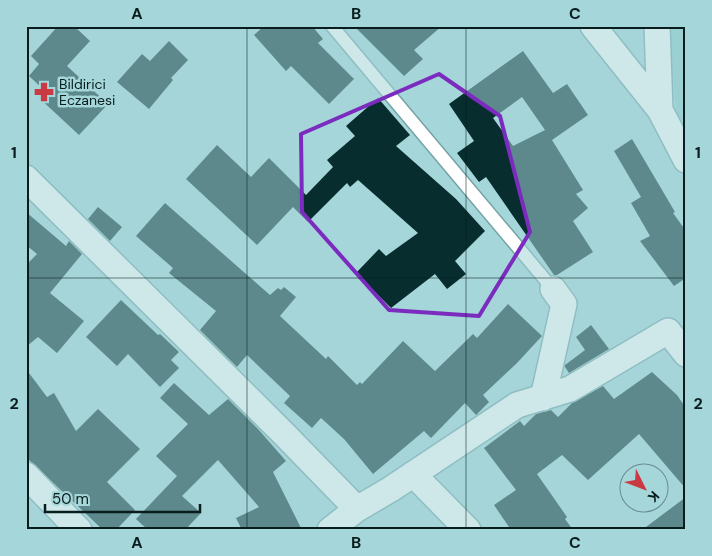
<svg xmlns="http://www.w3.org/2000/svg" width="712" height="556" viewBox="0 0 712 556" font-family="'DM Sans',sans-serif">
	<rect width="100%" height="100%" fill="#a5d6d9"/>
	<path fill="#8fc9cd" d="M 669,26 L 686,26 L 686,116 L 677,125 Z"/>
	<path fill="#082d2f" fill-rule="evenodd" d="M 58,26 L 74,26 L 90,41 L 67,66 L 108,104 L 79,135 L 37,96 L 43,89 L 29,76 L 39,64 L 31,56 Z
		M 264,26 L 312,26 L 323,39 L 318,43 L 354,79 L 329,104 L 291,66 L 286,71 L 254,35 Z
		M 354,26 L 442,26 L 414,50 L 423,59 L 404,76 Z
		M 169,41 L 188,60 L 171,78 L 173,80 L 149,109 L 117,82 L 142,54 L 150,61 Z
		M 523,51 L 553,93 L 567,84 L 588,115 L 552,140 L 583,190 L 576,194 L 588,208 L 573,221 L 593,252 L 557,275 L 554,275 L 486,177 L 479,182 L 457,153 L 474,141 L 449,104 ZM 522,97 L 545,130 L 513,146 L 493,118 Z
		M 378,98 L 410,135 L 396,146 L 456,199 L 485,231 L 455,261 L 466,274 L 447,289 L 435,274 L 391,308 L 356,273 L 379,249 L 386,256 L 418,233 L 358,180 L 350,187 L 347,183 L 308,222 L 293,207 L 257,245 L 186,179 L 217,145 L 251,177 L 269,158 L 306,195 L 333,167 L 327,160 L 355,136 L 346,126 Z
		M 632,139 L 675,212 L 673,213 L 686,231 L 686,278 L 674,286 L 640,241 L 650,236 L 631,203 L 641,197 L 614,151 Z
		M 165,203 L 270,295 L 278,288 L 281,290 L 284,287 L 296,297 L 280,316 L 326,359 L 328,356 L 357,385 L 360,382 L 362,384 L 403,341 L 435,371 L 473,334 L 477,338 L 508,304 L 542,336 L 517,363 L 483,395 L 489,402 L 476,415 L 465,403 L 431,438 L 424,431 L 373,474 L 344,439 L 321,418 L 312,428 L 284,403 L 290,396 L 247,355 L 237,367 L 200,330 L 216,311 L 169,273 L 173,268 L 136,236 Z
		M 98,207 L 122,227 L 110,241 L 88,219 Z
		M 26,212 L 66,246 L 69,241 L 82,254 L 50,293 L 84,321 L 57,353 L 38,337 L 26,347 L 26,265 L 37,254 L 26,245 Z
		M 121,300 L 158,335 L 160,334 L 179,352 L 171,360 L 179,368 L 160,387 L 128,354 L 117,366 L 86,337 Z
		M 591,325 L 609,349 L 569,373 L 565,367 L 565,365 L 585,350 L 576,337 Z
		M 26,369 L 47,397 L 54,393 L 76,431 L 98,409 L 140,449 L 107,482 L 135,510 L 116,530 L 103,530 L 26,457 Z
		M 652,372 L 677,395 L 686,408 L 686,489 L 639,434 L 588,480 L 562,455 L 537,474 L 567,517 L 565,519 L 573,530 L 511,530 L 494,505 L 516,490 L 484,448 L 520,421 L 524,426 L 536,414 L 551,410 L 558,417 L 572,403 L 603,386 L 614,399 Z
		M 174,383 L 209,415 L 228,399 L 258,429 L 286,461 L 273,472 L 302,530 L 242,530 L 236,518 L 259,507 L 218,460 L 182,496 L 201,513 L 185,530 L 148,530 L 136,519 L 177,476 L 156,456 L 188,424 L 160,398 Z
		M 686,497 L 686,530 L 642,530 Z"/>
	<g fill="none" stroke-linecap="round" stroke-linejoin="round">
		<defs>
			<path id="service" d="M 332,26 L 553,289"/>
			<path id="minor" d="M 593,26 L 660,110
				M 657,26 L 660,110 L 686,160
				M 26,178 L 284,434 L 357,509
				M 543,398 L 564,304 L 553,289
				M 413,474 L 468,530
				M 26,475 L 79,530
				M 330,530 L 357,509 L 391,489 L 517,405 L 570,389 L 668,331 L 686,354"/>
		</defs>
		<use href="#service" stroke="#74a2a6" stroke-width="15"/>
		<use href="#minor" stroke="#74a2a6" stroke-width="28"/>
		<use href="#service" stroke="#fff" stroke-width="12"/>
		<use href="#minor" stroke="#fff" stroke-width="25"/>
	</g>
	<path d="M0 0H712V556H0ZM 439,74 L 500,116 L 530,232 L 479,316 L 389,310 L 302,212 L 301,134 Z" fill="#a5d6d9" fill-opacity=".55" fill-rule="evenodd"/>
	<path fill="none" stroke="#7b2cbf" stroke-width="4" stroke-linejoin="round" d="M 439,74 L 500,116 L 530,232 L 479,316 L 389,310 L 302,212 L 301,134 Z"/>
	<path fill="none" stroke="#0a1d1e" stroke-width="1" stroke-opacity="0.55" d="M 247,26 L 247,530M 466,26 L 466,530M 26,278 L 686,278"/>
	<defs>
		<symbol id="pharmacy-bare" viewBox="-9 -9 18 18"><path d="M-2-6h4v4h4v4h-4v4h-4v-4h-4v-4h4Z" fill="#ca3a43" stroke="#a5d6d9" stroke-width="2.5" paint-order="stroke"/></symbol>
	</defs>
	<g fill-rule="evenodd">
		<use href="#pharmacy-bare" x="30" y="78" width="28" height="28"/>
	</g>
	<g text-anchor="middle" stroke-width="5" stroke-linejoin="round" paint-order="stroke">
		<g font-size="14" fill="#0a1d1e" stroke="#a5d6d9" text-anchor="start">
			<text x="59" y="89">Bildirici<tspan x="59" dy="16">Eczanesi</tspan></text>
		</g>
	</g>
	<rect width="712" height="556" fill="none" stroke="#a5d6d9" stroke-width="55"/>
	<g transform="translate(644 488) rotate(132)"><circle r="24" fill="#a5d6d9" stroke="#678c8e"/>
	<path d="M0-4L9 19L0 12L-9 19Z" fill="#ca3a43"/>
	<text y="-8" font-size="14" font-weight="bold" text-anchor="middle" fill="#0a1d1e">K</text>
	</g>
	<path d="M45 504v8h155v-8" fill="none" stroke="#0a1d1e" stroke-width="2.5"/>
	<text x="52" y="504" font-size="15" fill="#0a1d1e" stroke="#a5d6d9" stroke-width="4" paint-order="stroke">50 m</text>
	<rect x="28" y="28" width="656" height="500" fill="none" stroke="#0a1d1e" stroke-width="2"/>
	<g font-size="16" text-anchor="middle" font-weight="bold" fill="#0a1d1e">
		<text x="137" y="19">A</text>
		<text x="356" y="19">B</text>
		<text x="575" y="19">C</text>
		<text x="14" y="158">1</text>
		<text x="698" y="158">1</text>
		<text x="14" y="409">2</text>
		<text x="698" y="409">2</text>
		<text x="137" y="548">A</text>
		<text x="356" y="548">B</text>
		<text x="575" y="548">C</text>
	</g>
</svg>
